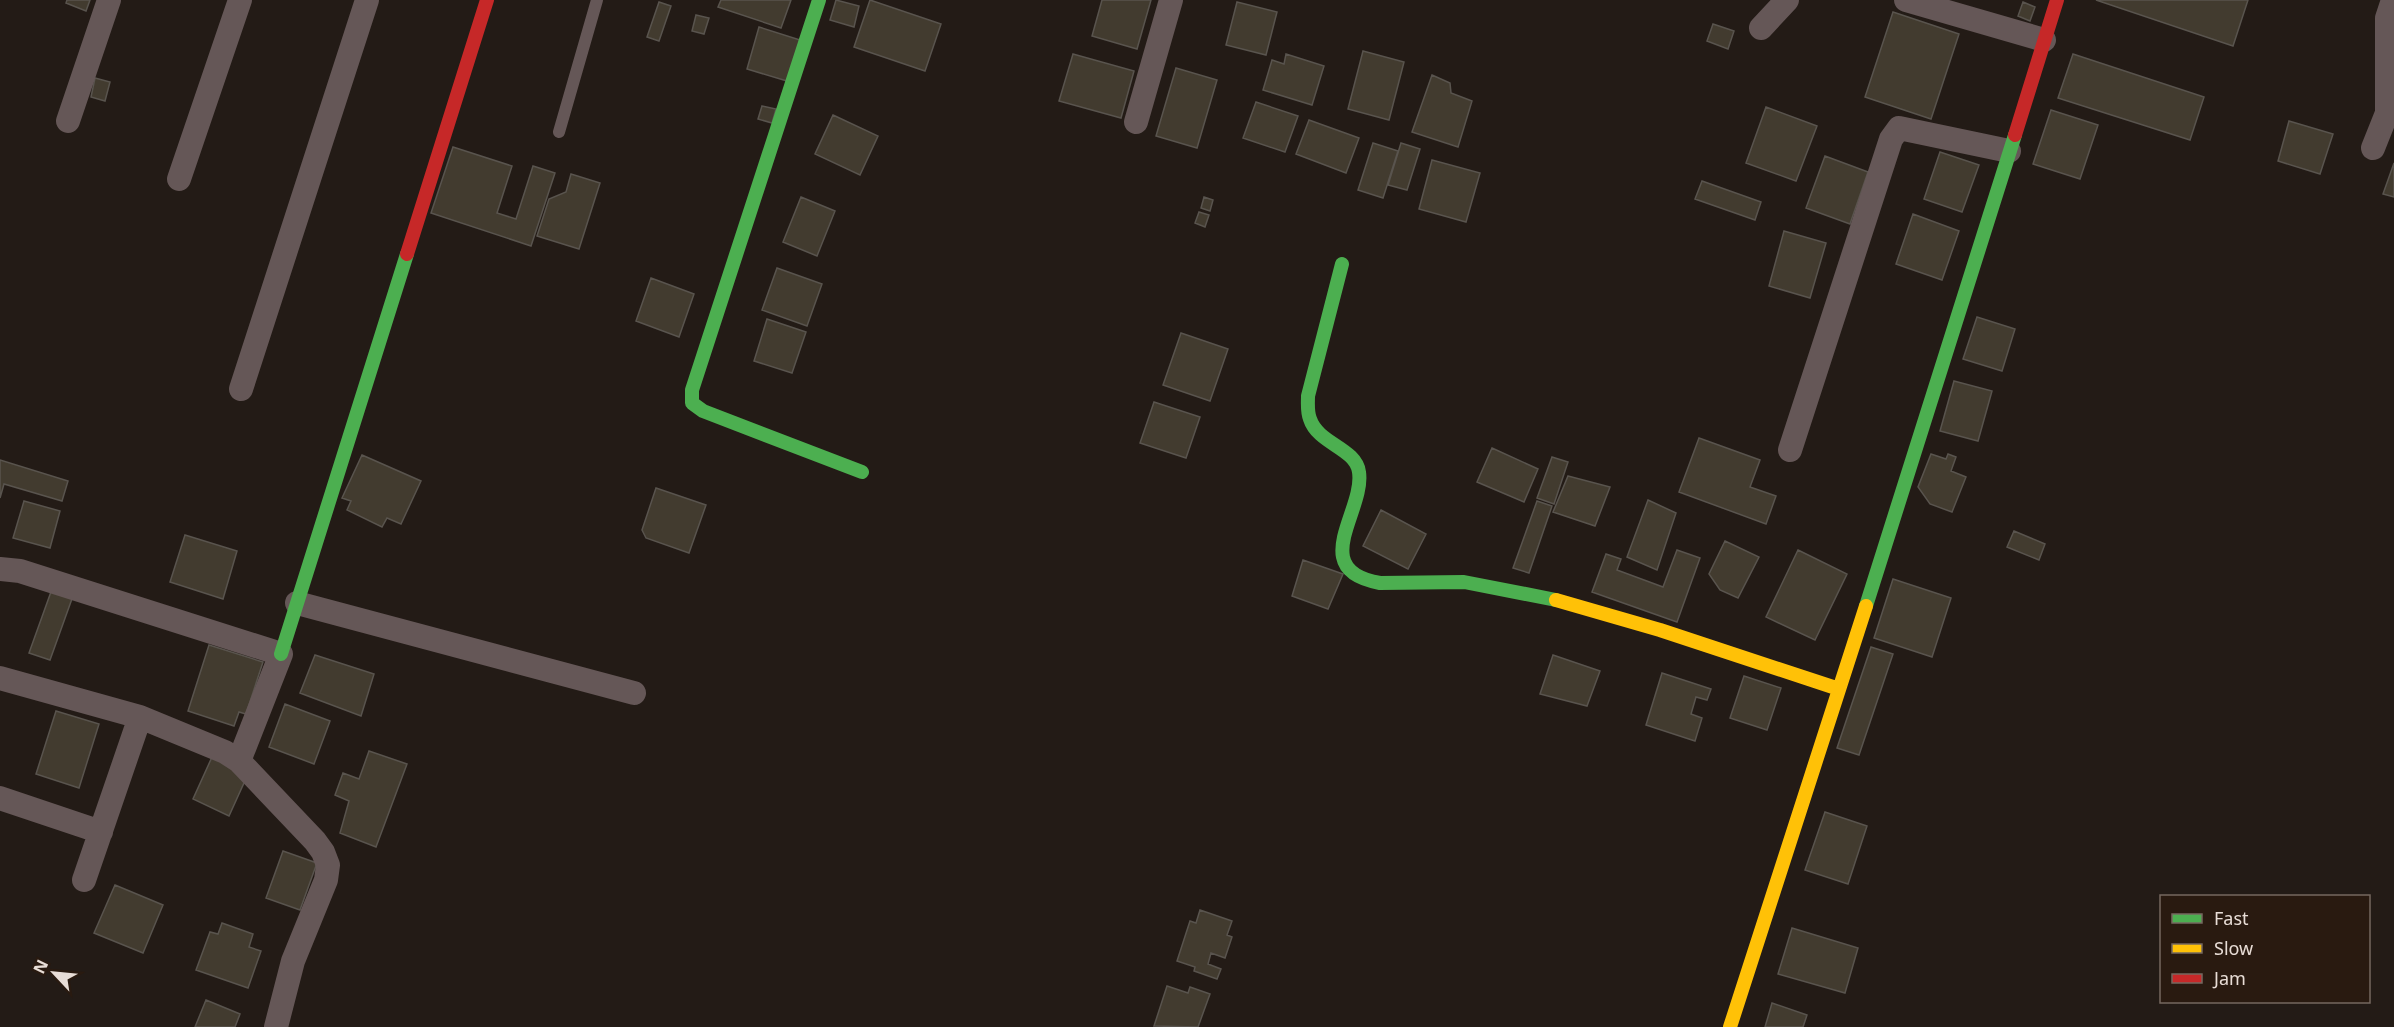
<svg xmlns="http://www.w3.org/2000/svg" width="2394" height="1027" viewBox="0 0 2394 1027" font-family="'Noto Sans',sans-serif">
	<rect width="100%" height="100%" fill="#231b16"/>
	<path fill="#423b2f" stroke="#59544e" stroke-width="1.5" d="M 67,0 L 90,0 L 86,11 L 66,3 Z
		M 721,0 L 791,0 L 781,28 L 718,7 Z
		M 836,0 L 859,6 L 854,27 L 830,20 Z
		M 870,0 L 941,24 L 925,71 L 854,47 Z
		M 1102,0 L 1151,0 L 1137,49 L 1092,36 Z
		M 2096,0 L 2248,0 L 2233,46 Z
		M 659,2 L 671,6 L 659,41 L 647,37 Z
		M 1237,2 L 1277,12 L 1266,55 L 1226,45 Z
		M 2023,2 L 2035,7 L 2030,21 L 2018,16 Z
		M 1893,12 L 1959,34 L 1931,119 L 1865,97 Z
		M 696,15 L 709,18 L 704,34 L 692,31 Z
		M 1713,24 L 1734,31 L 1728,49 L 1707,41 Z
		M 759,27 L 800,40 L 787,81 L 747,69 Z
		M 1363,51 L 1404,62 L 1389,120 L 1348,109 Z
		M 1073,54 L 1134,71 L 1121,118 L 1059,101 Z
		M 1286,54 L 1324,66 L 1312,105 L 1263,90 L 1272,60 L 1284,64 Z
		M 2073,54 L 2204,97 L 2190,140 L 2058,98 Z
		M 1176,68 L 1217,80 L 1197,148 L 1156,136 Z
		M 1432,75 L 1450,83 L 1451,93 L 1472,101 L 1458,147 L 1412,132 Z
		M 95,78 L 110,82 L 105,101 L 91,97 Z
		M 1256,102 L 1298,116 L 1285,152 L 1243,138 Z
		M 762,106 L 776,109 L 772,123 L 758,119 Z
		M 1766,107 L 1817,126 L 1796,181 L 1746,163 Z
		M 2051,110 L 2098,125 L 2080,179 L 2033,164 Z
		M 833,115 L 878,136 L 860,175 L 815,154 Z
		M 1309,120 L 1359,138 L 1346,173 L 1296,154 Z
		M 2289,121 L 2333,134 L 2320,174 L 2278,161 Z
		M 1373,143 L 1398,151 L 1383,198 L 1358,190 Z
		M 1401,143 L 1420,149 L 1407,190 L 1388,185 Z
		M 453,147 L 512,166 L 497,213 L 516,219 L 533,166 L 555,173 L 531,246 L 431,213 Z
		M 1940,152 L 1979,165 L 1962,212 L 1924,199 Z
		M 1825,156 L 1868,172 L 1850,224 L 1806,208 Z
		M 1432,160 L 1480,173 L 1466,222 L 1419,209 Z
		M 2394,163 L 2394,197 L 2383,194 Z
		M 571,174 L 600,183 L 579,249 L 537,236 L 549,199 L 566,192 Z
		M 1702,181 L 1761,202 L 1755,220 L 1695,199 Z
		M 801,197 L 835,211 L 817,256 L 783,242 Z
		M 1204,197 L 1213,200 L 1210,211 L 1201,208 Z
		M 1199,212 L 1209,215 L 1205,227 L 1195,223 Z
		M 1913,214 L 1959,231 L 1942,280 L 1896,264 Z
		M 1784,231 L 1826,243 L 1810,298 L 1769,286 Z
		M 777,268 L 822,284 L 807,326 L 762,310 Z
		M 651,278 L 694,294 L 679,337 L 636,321 Z
		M 1977,317 L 2015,329 L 2002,371 L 1963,359 Z
		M 767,319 L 806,332 L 792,373 L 754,361 Z
		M 1181,333 L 1228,349 L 1210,401 L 1163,385 Z
		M 1954,381 L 1992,391 L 1978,441 L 1940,431 Z
		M 1154,402 L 1200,417 L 1186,458 L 1140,443 Z
		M 1699,438 L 1760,460 L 1750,487 L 1776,496 L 1766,524 L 1679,492 Z
		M 1492,448 L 1538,469 L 1524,502 L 1477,482 Z
		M 1931,454 L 1946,459 L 1948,454 L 1956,457 L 1951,471 L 1966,477 L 1952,512 L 1930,504 L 1918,487 Z
		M 362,455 L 421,481 L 401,524 L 387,518 L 382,527 L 347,510 L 351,501 L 342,498 Z
		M 1552,457 L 1568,462 L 1554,504 L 1537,498 Z
		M 0,460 L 68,481 L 62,501 L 4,484 L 0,498 Z
		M 1568,476 L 1610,487 L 1595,526 L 1553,512 Z
		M 656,488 L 706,505 L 689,553 L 646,538 L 642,530 Z
		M 1648,500 L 1676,513 L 1657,570 L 1627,557 Z
		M 24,501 L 60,511 L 50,548 L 13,538 Z
		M 1537,501 L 1552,506 L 1529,573 L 1513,568 Z
		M 1381,510 L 1426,534 L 1408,569 L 1363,546 Z
		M 2014,531 L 2045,544 L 2039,560 L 2007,547 Z
		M 185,535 L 237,551 L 223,599 L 170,582 Z
		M 1725,541 L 1759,557 L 1738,598 L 1720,590 L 1709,574 Z
		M 1677,550 L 1700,558 L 1677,622 L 1592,592 L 1606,554 L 1621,559 L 1617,570 L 1663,587 Z
		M 1798,550 L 1847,574 L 1815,640 L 1766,617 Z
		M 1303,560 L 1343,574 L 1328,609 L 1292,596 Z
		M 1893,579 L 1951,598 L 1932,657 L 1874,638 Z
		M 52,589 L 73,596 L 50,660 L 29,653 Z
		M 209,645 L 263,662 L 246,714 L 239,712 L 234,726 L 188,711 Z
		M 1871,647 L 1893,654 L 1859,755 L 1837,748 Z
		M 315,655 L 374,674 L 361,716 L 300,693 Z
		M 1553,655 L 1600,671 L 1587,706 L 1540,694 Z
		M 1662,673 L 1711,689 L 1707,700 L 1696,697 L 1691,714 L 1702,718 L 1695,741 L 1646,725 Z
		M 1744,676 L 1781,688 L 1767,730 L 1730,718 Z
		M 285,704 L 330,721 L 314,764 L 269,747 Z
		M 56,711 L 99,724 L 79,788 L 36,774 Z
		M 369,751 L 407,764 L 376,847 L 340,833 L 349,801 L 335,795 L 343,773 L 359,779 Z
		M 212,757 L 248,774 L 229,816 L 193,799 Z
		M 1825,812 L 1867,826 L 1848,884 L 1805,870 Z
		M 283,851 L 317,863 L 300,910 L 266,898 Z
		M 115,885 L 163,905 L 143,953 L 94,933 Z
		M 1200,910 L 1232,921 L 1227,935 L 1232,937 L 1225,958 L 1211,953 L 1208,964 L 1221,969 L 1217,979 L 1194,971 L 1195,967 L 1177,961 L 1190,921 L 1196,923 Z
		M 222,923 L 253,934 L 249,947 L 261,951 L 248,988 L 196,970 L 210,932 L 218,934 Z
		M 1792,928 L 1858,948 L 1845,993 L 1778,974 Z
		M 1167,986 L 1188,993 L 1190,987 L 1210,994 L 1198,1027 L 1154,1026 Z
		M 206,1000 L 240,1014 L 235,1027 L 195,1027 Z
		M 1772,1003 L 1807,1015 L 1803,1027 L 1765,1027 Z"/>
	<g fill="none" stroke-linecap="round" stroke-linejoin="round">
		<path stroke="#655757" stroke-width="12" d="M 559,132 L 597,0"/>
		<path stroke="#655757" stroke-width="24" d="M 1906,0 L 2044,40
			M 1761,28 L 1787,0
			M 68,121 L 109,0
			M 1136,122 L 1171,0
			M 2373,148 L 2387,113 L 2387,18 L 2393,0
			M 179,179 L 240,0
			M 241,389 L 367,0
			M 1790,450 L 1891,139 L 1899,128 L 2009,151
			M 0,569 L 20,571 L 281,654 L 239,761
			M 297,603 L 634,693
			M 0,678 L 140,717 L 225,752 L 239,761 L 315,841 L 323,852 L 328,865 L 326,880 L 293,961 L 276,1027
			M 0,798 L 101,832
			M 84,880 L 140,717"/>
		<path stroke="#4caf50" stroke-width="14" d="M 819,0 L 692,390 L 692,403 L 703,411 L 862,472
			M 1342,264 L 1308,396 C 1308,404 1307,412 1310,419 C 1318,444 1356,448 1359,472 C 1365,511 1306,570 1380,583 L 1464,582 L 1556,600
			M 1866,606 L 2015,135
			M 281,654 L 407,254"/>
		<path stroke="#ffc107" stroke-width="14" d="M 1556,600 L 1660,630 L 1839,689
			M 1730,1027 L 1866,606"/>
		<path stroke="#c62828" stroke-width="14" d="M 2015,135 L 2057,0
			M 407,254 L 487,0"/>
	</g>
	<rect x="2160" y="895" width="210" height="108" fill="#291a10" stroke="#75685f" stroke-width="1.5"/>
	<rect x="2172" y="914" width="30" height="9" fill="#4caf50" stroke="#75685f" stroke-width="1.5"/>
	<text x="2214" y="925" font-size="18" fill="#e8ddd6">Fast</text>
	<rect x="2172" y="944" width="30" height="9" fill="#ffc107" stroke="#75685f" stroke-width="1.5"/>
	<text x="2214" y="955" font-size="18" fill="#e8ddd6">Slow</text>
	<rect x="2172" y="974" width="30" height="9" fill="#c62828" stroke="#75685f" stroke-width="1.5"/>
	<text x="2214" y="985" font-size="18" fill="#e8ddd6">Jam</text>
	<g transform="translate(54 973) rotate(296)" stroke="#291a10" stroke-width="4.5" paint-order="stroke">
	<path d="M0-4.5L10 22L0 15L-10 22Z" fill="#e8ddd6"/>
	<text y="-9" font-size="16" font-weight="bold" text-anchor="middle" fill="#e8ddd6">N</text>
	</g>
</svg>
